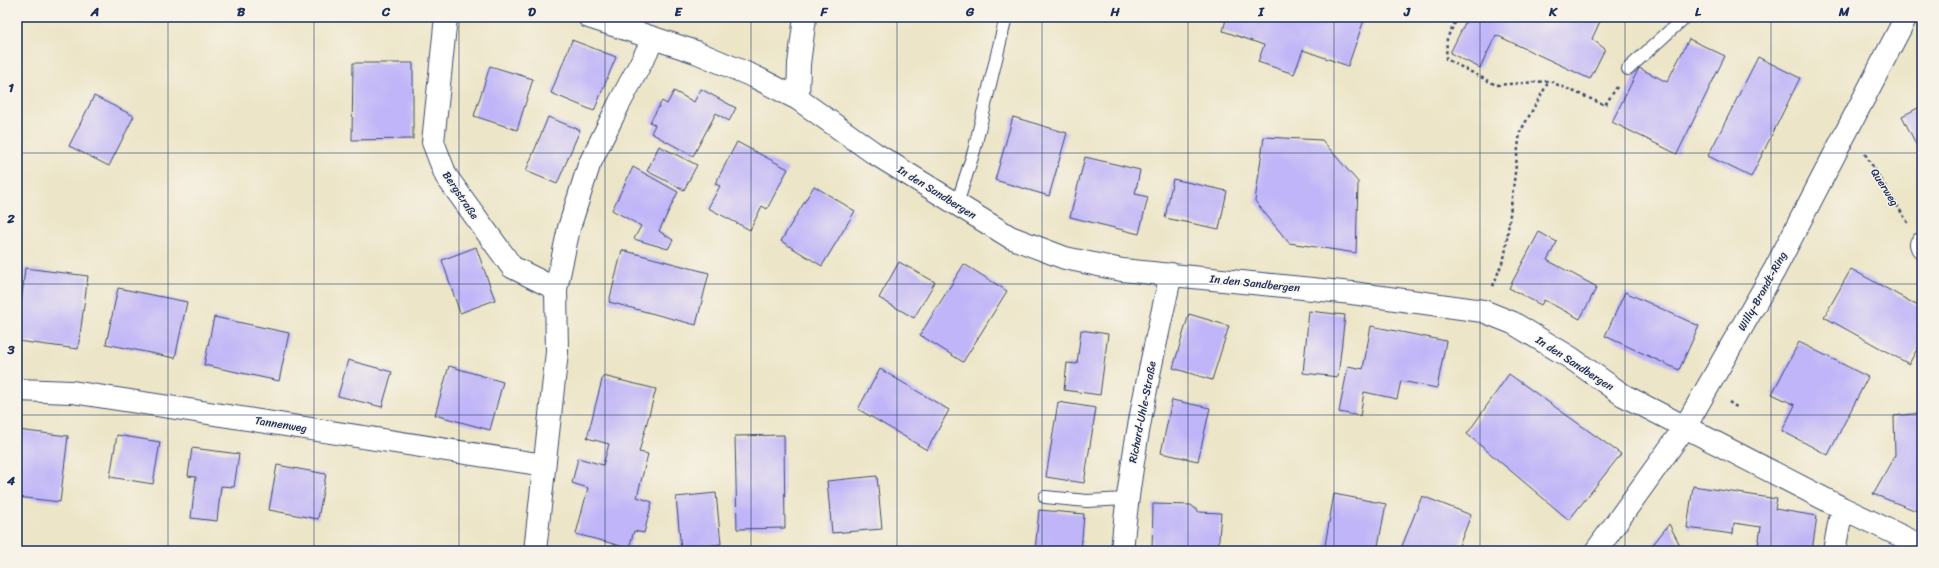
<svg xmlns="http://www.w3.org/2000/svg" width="1939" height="568" viewBox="0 0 1939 568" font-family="Sriracha,sans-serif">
	<rect width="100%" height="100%" fill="#f7f3e8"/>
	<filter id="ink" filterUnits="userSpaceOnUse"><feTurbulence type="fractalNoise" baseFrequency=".025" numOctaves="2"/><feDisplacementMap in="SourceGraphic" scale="8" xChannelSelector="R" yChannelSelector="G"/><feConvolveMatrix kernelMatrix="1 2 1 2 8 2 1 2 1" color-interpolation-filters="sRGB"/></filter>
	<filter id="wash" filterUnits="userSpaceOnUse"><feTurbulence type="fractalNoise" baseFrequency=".012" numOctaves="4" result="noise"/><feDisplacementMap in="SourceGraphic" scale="16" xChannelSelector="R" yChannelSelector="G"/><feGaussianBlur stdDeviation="0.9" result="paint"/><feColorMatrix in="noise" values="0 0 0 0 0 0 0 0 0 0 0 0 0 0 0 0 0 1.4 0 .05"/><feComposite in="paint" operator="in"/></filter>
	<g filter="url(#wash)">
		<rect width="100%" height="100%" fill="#ece5c7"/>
		<g id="blocks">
			<path fill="#c0b5f8" d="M 1220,17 L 1365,17 L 1348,66 L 1303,50 L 1294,74 L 1258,62 L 1264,45 L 1223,31 L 1226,19 Z
				M 1468,17 L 1602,17 L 1592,39 L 1605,49 L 1590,79 L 1496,35 L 1480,68 L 1450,53 Z
				M 1689,39 L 1725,56 L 1677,154 L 1612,122 L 1639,68 L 1667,82 Z
				M 572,40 L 616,57 L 594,111 L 551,93 Z
				M 1758,57 L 1800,78 L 1751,177 L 1708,156 Z
				M 353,63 L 413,63 L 413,139 L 352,140 Z
				M 490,66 L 533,79 L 517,130 L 474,116 Z
				M 701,89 L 736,108 L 729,121 L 716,113 L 693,156 L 651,133 L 655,125 L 650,122 L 662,101 L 667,104 L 674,91 L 694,102 Z
				M 94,96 L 134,116 L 109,166 L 69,146 Z
				M 1922,106 L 1922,156 L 1902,116 Z
				M 548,117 L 580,130 L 557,184 L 526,171 Z
				M 1013,117 L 1067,133 L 1049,196 L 995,180 Z
				M 1264,137 L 1322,140 L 1358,182 L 1356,253 L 1289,243 L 1255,201 Z
				M 737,142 L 788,169 L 767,209 L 762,206 L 750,230 L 708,208 L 720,186 L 715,184 Z
				M 659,146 L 697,165 L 684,190 L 647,171 Z
				M 1085,157 L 1140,170 L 1135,194 L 1148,197 L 1139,234 L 1070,217 Z
				M 633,167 L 678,192 L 659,231 L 673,240 L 668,249 L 634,239 L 641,226 L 612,210 Z
				M 1173,179 L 1227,191 L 1219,229 L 1165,218 Z
				M 814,186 L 855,211 L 822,266 L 781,241 Z
				M 1539,232 L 1557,242 L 1547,260 L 1597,287 L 1580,319 L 1544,300 L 1541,305 L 1509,288 Z
				M 476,247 L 495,300 L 460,313 L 442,260 Z
				M 622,250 L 709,273 L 696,325 L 609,302 Z
				M 899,262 L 935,282 L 914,318 L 879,298 Z
				M 964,264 L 1007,291 L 963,362 L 920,335 Z
				M 25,268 L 88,276 L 78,349 L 17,341 Z
				M 1851,269 L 1922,308 L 1922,340 L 1909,364 L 1824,317 Z
				M 118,288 L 187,302 L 175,358 L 106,344 Z
				M 1625,292 L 1699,326 L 1679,370 L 1605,336 Z
				M 1309,311 L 1345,315 L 1338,377 L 1303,373 Z
				M 1189,314 L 1229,326 L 1212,380 L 1173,368 Z
				M 214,317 L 289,333 L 279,381 L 204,365 Z
				M 1371,326 L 1446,341 L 1437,388 L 1401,381 L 1397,399 L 1364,392 L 1360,416 L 1339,412 L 1348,366 L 1363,369 Z
				M 1081,330 L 1108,334 L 1100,395 L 1064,390 L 1067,363 L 1077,364 Z
				M 1799,342 L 1868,377 L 1828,455 L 1782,431 L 1795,405 L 1772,394 Z
				M 348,360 L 392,372 L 382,407 L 338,396 Z
				M 449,366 L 503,382 L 490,430 L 435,415 Z
				M 880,369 L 949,410 L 927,450 L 858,409 Z
				M 1509,374 L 1621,454 L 1569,520 L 1467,434 Z
				M 603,376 L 656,389 L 639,452 L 648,454 L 637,497 L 652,502 L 644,533 L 634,531 L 629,548 L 576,534 L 588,488 L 572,483 L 578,458 L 603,465 L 609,444 L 587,438 Z
				M 1172,400 L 1210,408 L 1198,461 L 1161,453 Z
				M 1058,402 L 1096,408 L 1084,483 L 1046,477 Z
				M 1922,413 L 1922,513 L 1873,494 L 1895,455 L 1894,416 Z
				M 17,430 L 68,436 L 60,502 L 17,497 Z
				M 117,435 L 160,442 L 153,484 L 110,477 Z
				M 784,435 L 785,528 L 737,529 L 735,436 Z
				M 192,448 L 239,454 L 234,487 L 221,486 L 217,521 L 191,518 L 196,477 L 188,476 Z
				M 277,465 L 326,474 L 318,519 L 269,510 Z
				M 877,476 L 882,529 L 832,533 L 827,481 Z
				M 1693,486 L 1777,499 L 1775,509 L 1817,516 L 1812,551 L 1757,551 L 1761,527 L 1734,523 L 1733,534 L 1687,528 Z
				M 716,493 L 721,544 L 681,549 L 676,497 Z
				M 1334,494 L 1386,504 L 1377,551 L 1324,551 Z
				M 1422,496 L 1471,515 L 1457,551 L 1400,551 Z
				M 1153,504 L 1191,505 L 1199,512 L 1221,513 L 1218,551 L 1152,551 Z
				M 1039,510 L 1084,514 L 1081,551 L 1035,551 Z
				M 1669,524 L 1683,551 L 1648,551 Z"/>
		</g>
	</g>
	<g filter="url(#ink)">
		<use href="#blocks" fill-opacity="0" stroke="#3a4a6e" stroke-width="1"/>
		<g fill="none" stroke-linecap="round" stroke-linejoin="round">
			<defs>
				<path id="service" d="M 1628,69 L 1685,17
					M 957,204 L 974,151 L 1006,17
					M 1045,497 L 1087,501 L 1126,499"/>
				<path id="minor" d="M 446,17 L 433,142 L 446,176 L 512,267 L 556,289
					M 589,17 L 696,52 L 755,77 L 798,99 L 874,153 L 1010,237 L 1065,258 L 1122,270 L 1352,293 L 1483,311 L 1513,323 L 1571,358 L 1623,395 L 1842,508 L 1922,546
					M 798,99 L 799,64 L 805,17
					M 1921,244 L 1922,247
					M 17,390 L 72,392 L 544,465
					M 535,551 L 557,352 L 556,289 L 569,228 L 589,165 L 619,104 L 654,38
					M 1122,551 C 1130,457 1150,366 1171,274
					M 1834,551 L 1842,508"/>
				<path id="secondary" d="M 1596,551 L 1685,427 L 1775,269 L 1906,17"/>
			</defs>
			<use href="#service" stroke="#3a4a6e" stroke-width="14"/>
			<use href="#minor" stroke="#3a4a6e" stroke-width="24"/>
			<use href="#secondary" stroke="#3a4a6e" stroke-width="24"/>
			<path stroke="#3a4a6e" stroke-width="2.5" stroke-dasharray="3 3" stroke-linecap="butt" d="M 1458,17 L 1447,38 L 1446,59 L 1496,85 L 1549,81 L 1605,105 L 1617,87
				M 1865,154 L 1908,223
				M 1493,286 L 1505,255 L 1520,132 L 1549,81
				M 1729,402 L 1738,408"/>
			<use href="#service" stroke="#fff" stroke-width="12"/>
			<use href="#minor" stroke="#fff" stroke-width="22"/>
			<use href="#secondary" stroke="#fff" stroke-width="22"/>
		</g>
	</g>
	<path fill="none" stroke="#1b2f5e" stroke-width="1" stroke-opacity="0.55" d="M 168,17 L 168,551M 314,17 L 314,551M 459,17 L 459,551M 605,17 L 605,551M 751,17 L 751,551M 897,17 L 897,551M 1042,17 L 1042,551M 1188,17 L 1188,551M 1334,17 L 1334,551M 1480,17 L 1480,551M 1625,17 L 1625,551M 1771,17 L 1771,551M 17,153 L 1922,153M 17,284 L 1922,284M 17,415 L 1922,415"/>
	<g text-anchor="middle" stroke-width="3" stroke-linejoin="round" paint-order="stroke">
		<g font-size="11" fill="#1b2f5e" stroke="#f7f3e8">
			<text transform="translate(1885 187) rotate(58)" y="4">Querweg</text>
			<text transform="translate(937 192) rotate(32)" y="4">In den Sandbergen</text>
			<text transform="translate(461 195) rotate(56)" y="4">Bergstraße</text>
			<text transform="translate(1255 283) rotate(6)" y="4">In den Sandbergen</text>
			<text transform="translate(1762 291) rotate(-61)" y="4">Willy-Brandt-Ring</text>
			<text transform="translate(1575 363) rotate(33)" y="4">In den Sandbergen</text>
			<text transform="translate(1142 412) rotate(-79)" y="4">Richard-Uhle-Straße</text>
			<text transform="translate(281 424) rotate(9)" y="4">Tannenweg</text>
		</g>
	</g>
	<rect width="1939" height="568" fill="none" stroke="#f7f3e8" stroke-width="44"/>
	<rect x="22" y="22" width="1895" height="524" fill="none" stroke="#1b2f5e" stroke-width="1.5"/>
	<g font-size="13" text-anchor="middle" font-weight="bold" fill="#1b2f5e">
		<text x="95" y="16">A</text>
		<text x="241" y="16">B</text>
		<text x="386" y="16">C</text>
		<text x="532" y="16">D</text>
		<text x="678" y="16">E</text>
		<text x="824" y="16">F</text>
		<text x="970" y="16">G</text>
		<text x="1115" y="16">H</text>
		<text x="1261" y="16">I</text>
		<text x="1407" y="16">J</text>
		<text x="1553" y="16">K</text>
		<text x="1698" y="16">L</text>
		<text x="1844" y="16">M</text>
		<text x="11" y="92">1</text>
		<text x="11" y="223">2</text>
		<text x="11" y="354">3</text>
		<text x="11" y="485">4</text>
	</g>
</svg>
